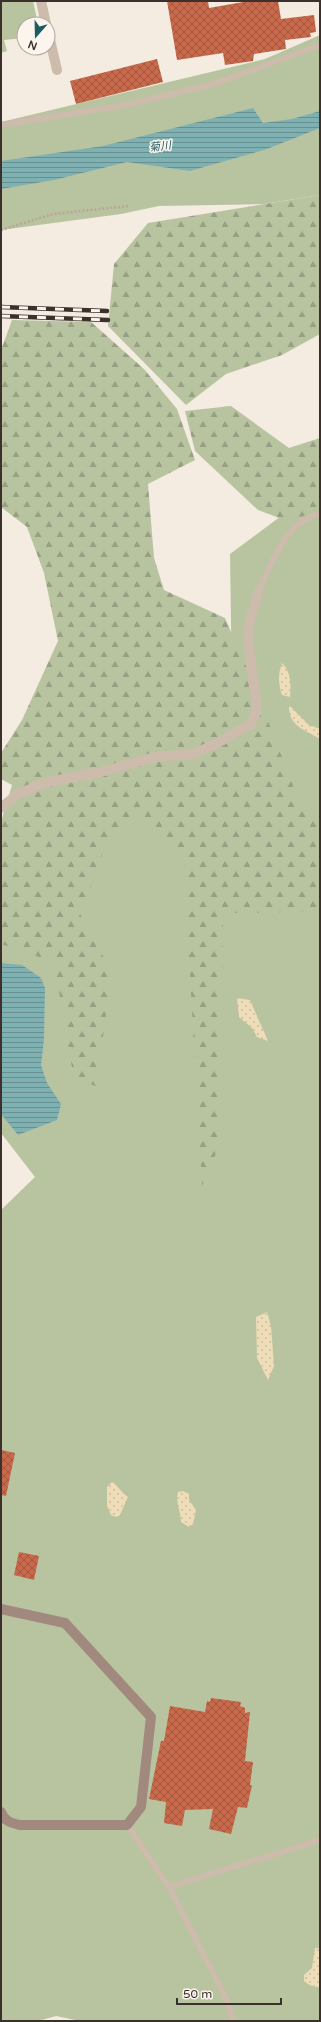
<svg xmlns="http://www.w3.org/2000/svg" width="321" height="2022" viewBox="0 0 321 2022" font-family="'Varela Round','Noto Sans JP',sans-serif">
  <style>
    .green { fill: #b8c4a0 }
    .forest { fill: url(#forest-firs) }
    .sand { fill: url(#sand-dots) }
    .water { fill: url(#water-rules) }
    .building { fill: url(#building-cross-hatch) }
    .lines { fill: none; stroke-linecap: round; stroke-linejoin: round }
    .path { stroke: #b9a596; stroke-width: 2.5; stroke-dasharray: 2 2; stroke-linecap: butt }
    .lane { stroke: #cdbbac; stroke-width: 6 }
    .street { stroke: #cdbbac; stroke-width: 10 }
    .secondary { stroke: #a18a7d; stroke-width: 10 }
    .rail-casing { stroke: #3b302b; stroke-width: 4.5 }
    .rail { stroke: #fbf5ee; stroke-width: 3; stroke-dasharray: 9; stroke-linecap: butt }
    .labels { text-anchor: middle; stroke-width: 3; stroke-linejoin: round; paint-order: stroke }
    .water-label { font-size: 11px; font-style: italic; fill: #1f5a5e; stroke: #fbf5ee }
  </style>
  <defs>
    <pattern id="forest-firs" width="22" height="20" patternUnits="userSpaceOnUse"><rect width="22" height="20" fill="#b8c4a0"/><path d="M5 1l3.5 6h-7zM16 11l3.5 6h-7z" fill="#97a083"/></pattern>
    <pattern id="sand-dots" width="8" height="8" patternUnits="userSpaceOnUse"><rect width="8" height="8" fill="#efdcb8"/><path d="M2 2h.1M6 6h.1" fill="none" stroke="#cebd9e" stroke-width="1.8" stroke-linecap="round"/></pattern>
    <pattern id="water-rules" width="6" height="5" patternUnits="userSpaceOnUse"><rect width="6" height="5" fill="#7fb0b2"/><path d="M0 2.5h6" fill="none" stroke="#699091"/></pattern>
    <pattern id="building-cross-hatch" width="8" height="8" patternUnits="userSpaceOnUse"><rect width="8" height="8" fill="#c8694b"/><path d="M0 0l8 8M0 8l8-8" fill="none" stroke="#a4573f"/></pattern>
  </defs>
  <rect width="100%" height="100%" fill="#f4ebe1"/>
  <g class="green">
    <path d="M1 1H33L38 24H24V38L4 40 7 51 1 53Z"/>
    <path d="M320 35V195L264 204 159 206 121 214 1 230V122L265 59Z"/>
    <path d="M320 487V2021H80L56 2016 38 2021H1V1210L35 1177 1 1133V827L232 690 230 554Z"/>
  </g>
  <g class="forest">
    <path d="M320 195V334L282 355 226 374 186 405 108 326 114 264 148 223Z"/>
    <path d="M12 320 91 322 144 369 177 409 195 460 148 484 154 558 164 590 225 618 254 685 299 801 320 817V908L315 912 223 913 220 1144 202 1186 183 852 147 823 132 819 110 834 80 914 112 973 96 1086 74 1079 54 962 1 944V822L12 785 1 779V753L22 720 58 641 44 573 27 527 1 507V350Z"/>
    <path d="M231 406 289 448 320 438V514L282 519 258 510 195 451 185 411Z"/>
  </g>
  <g class="sand">
    <path d="M282 663C291 671 291 686 290 697L282 695C278 683 278 674 282 663Z"/>
    <path d="M289 705 309 725 320 729V739C305 730 288 726 289 705Z"/>
    <path d="M237 998 250 1000 268 1041 257 1037 252 1028 239 1017Z"/>
    <path d="M267 1312 271 1326 274 1366 268 1380 257 1358 256 1317Z"/>
    <path d="M112 1482C119 1486 121 1493 128 1497L120 1515 116 1517 111 1515 107 1506V1487Z"/>
    <path d="M183 1491 189 1494V1500L196 1510 193 1524 189 1527 181 1522C181 1511 175 1502 178 1492Z"/>
    <path d="M315 1948H320V1987C313 1987 309 1985 304 1981V1975L312 1968Z"/>
  </g>
  <g class="water">
    <path d="M253 108 263 123 292 119 320 111V128L267 149 190 171 127 162 54 180 1 189V161L103 146Z"/>
    <path d="M1 963 22 965 41 978 45 988 44 1039 41 1065 47 1083 61 1104 57 1120 18 1135 1 1114Z"/>
  </g>
  <g class="building">
    <path d="M167 1H208L209 8 249 1H278L281 19 314 15 316 32 310 33 311 37 285 40 286 49 254 54 253 61 225 65 223 53 177 60Z"/>
    <path d="M157 59 163 82 76 104 70 81Z"/>
    <path d="M1 1450 15 1453 6 1496 1 1495Z"/>
    <path d="M19 1552 39 1556 34 1580 14 1575Z"/>
    <path d="M211 1698 241 1702 240 1706 245 1708V1713L250 1712 245 1761 253 1762 250 1785H252L247 1808 238 1807 231 1834 209 1829 213 1809 185 1810 182 1826 164 1823 166 1802 149 1799 161 1741H164L170 1706 205 1712 207 1701 210 1702Z"/>
  </g>
  <g class="lines">
    <path class="path" d="M1 230 53 214 129 206"/>
    <g class="lane">
      <path d="M1 125 126 105 217 83 320 45"/>
      <path d="M259 591C272 562 285 521 320 514"/>
      <path d="M127 1825 169 1887 224 1994 234 2021"/>
      <path d="M169 1887 320 1840"/>
    </g>
    <g class="street">
      <path d="M41 1 46 24"/>
      <path d="M48 31 57 70"/>
      <path d="M1 808 18 794 48 782 101 772 155 757 193 754 214 745 251 724 257 710 248 640 250 620 259 591"/>
    </g>
    <path class="secondary" d="M1 1609 65 1623 151 1717 141 1807 127 1825H20C11 1823 5 1822 1 1812"/>
    <defs>
      <g id="rail">
        <path d="M1 307 107 311"/>
        <path d="M1 316 108 320"/>
      </g>
    </defs>
    <use href="#rail" class="rail-casing"/>
    <use href="#rail" class="rail"/>
  </g>
  <g class="labels">
    <g class="water-label">
      <text transform="translate(160 146) rotate(-7)" y="4">菊川</text>
    </g>
  </g>
  <rect width="321" height="2022" fill="none" stroke="#3b302b" stroke-width="4"/>
  <g transform="translate(36 36) rotate(200)"><circle r="19" fill="#fbf5ee" stroke="#aea6a0"/>
  <path d="M0-3L7 15L0 10L-7 15Z" fill="#1f5a5e"/>
  <text y="-6" font-size="11" font-weight="bold" text-anchor="middle" fill="#3b302b">N</text>
  </g>
  <path d="M177 1998v6h104v-6" fill="none" stroke="#3b302b" stroke-width="2"/>
  <text x="183" y="1998" font-size="12" fill="#3b302b" stroke="#fbf5ee" stroke-width="3" paint-order="stroke">50 m</text>
</svg>
